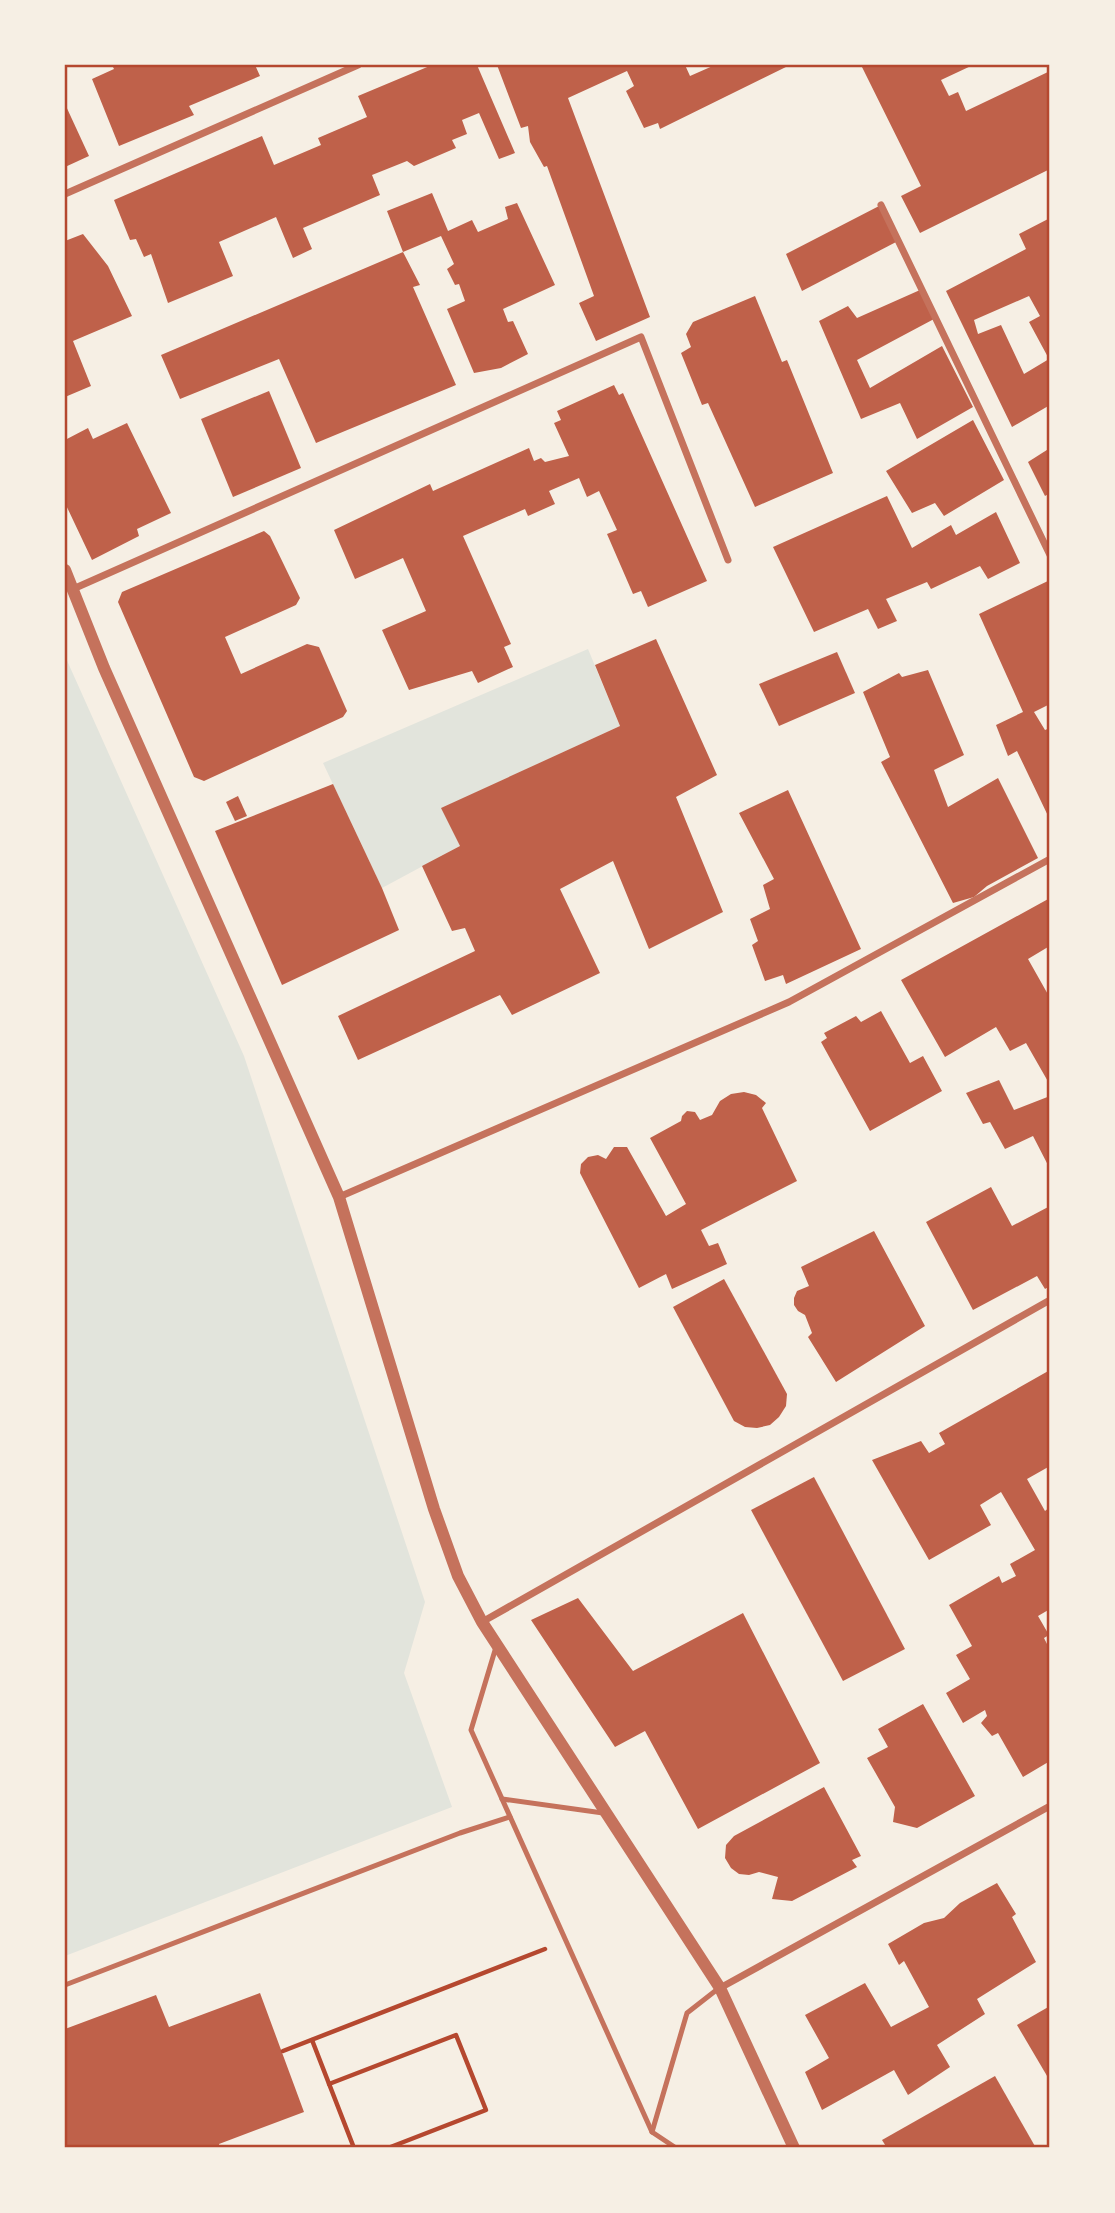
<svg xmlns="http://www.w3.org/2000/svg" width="1115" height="2213" viewBox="0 0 1115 2213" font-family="Inter,sans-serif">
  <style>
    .green { fill: #e2e4dc }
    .building { fill: #bf614a; fill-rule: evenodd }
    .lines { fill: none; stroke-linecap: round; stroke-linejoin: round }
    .path { stroke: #b5482f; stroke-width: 4.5 }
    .service { stroke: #c5725c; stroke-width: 5 }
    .minor { stroke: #c5725c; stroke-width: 7 }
    .tertiary { stroke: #c5725c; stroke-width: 12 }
    .neatline { fill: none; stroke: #b5482f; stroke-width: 2.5 }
  </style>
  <rect width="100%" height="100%" fill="#f6efe4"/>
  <g class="green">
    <path d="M588 649 620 726 442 808 460 846 382 888 323 763Z"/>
    <path d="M65 656 244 1056 425 1602 404 1673 452 1807 65 1956Z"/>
  </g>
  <g class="building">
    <path d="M112 65H255L260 76 189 106 194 115 119 146 92 79 114 69Z"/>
    <path d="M432 65H477L515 153 499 159 479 113 462 120 467 134 452 140 456 148 414 166 407 161 372 175 380 195 303 228 312 249 293 258 276 217 219 242 233 276 168 303 151 254 144 257 136 239 130 240 114 200 262 136 274 165 321 145 318 138 367 117 358 96Z"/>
    <path d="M497 65H685L690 76 715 65H790L660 129 658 123 644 128 626 91 634 86 627 71 568 98 650 317 596 341 579 303 594 296 547 166 544 167 530 142 528 126 521 128Z"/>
    <path d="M861 65H973L941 80 949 96 958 92 966 111 1050 71V169L920 233 901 196 921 186Z"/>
    <path d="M65 104 89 156 65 167Z"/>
    <path d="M432 193 448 231 472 220 478 232 508 219 505 207 517 203 555 285 503 309 508 322 513 321 528 354 501 368 474 373 447 309 465 301 459 284 455 285 447 269 454 264 441 236 403 252 420 285 413 287 456 385 316 443 279 359 180 399 161 355 403 252 387 211Z"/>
    <path d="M881 205 898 241 802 291 786 254Z"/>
    <path d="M1050 218V405L1012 427 946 291 1026 249 1019 234ZM1029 296 1040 316 1029 322 1049 359 1024 374 1001 325 978 334 974 320Z"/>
    <path d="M83 234 108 266 132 316 73 341 91 386 65 397V241Z"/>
    <path d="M920 290 934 319 857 360 870 388 942 346 973 407 917 439 900 403 861 419 819 321 848 306 857 318Z"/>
    <path d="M755 296 782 362 787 360 833 473 755 507 708 403 702 405 681 353 691 347 686 334 693 322Z"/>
    <path d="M614 385 619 395 623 393 707 581 648 607 641 591 633 594 607 534 617 530 599 491 587 497 579 478 549 491 555 504 528 516 525 509 463 536 511 644 504 647 513 667 478 683 472 671 409 690 382 630 426 611 403 558 355 579 334 530 430 484 433 491 529 448 534 461 541 458 545 462 569 456 554 423 561 420 557 411Z"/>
    <path d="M269 391 301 468 233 497 201 419Z"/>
    <path d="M973 420 1004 480 944 516 935 503 912 513 886 471Z"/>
    <path d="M127 423 171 513 137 529 139 536 92 560 65 503V440L88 428 93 439Z"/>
    <path d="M1050 448V493L1045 496 1028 462Z"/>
    <path d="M887 496 912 548 951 525 956 535 996 512 1020 563 988 579 980 566 931 589 927 582 886 599 897 621 878 629 868 609 814 632 773 547Z"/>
    <path d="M264 531 270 536 300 598 296 605 225 637 241 674 307 644 319 647 347 711 343 717 204 781 194 777 118 602 122 592Z"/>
    <path d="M1050 580V704L1034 712 1045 730 1050 728V820L1017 751 1008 756 996 725 1023 712 979 614Z"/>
    <path d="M656 639 717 775 676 797 723 912 649 949 613 861 560 889 600 973 512 1015 500 995 358 1060 338 1016 475 951 465 928 452 931 422 866 460 846 441 808 620 726 595 665Z"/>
    <path d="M837 652 855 693 779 726 759 684Z"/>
    <path d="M928 670 964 755 934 770 948 807 998 778 1038 858 987 886 974 897 953 903 881 762 890 757 863 692 899 673 902 677Z"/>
    <path d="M333 784 382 888 399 930 282 985 215 831Z"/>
    <path d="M788 790 861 949 786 984 783 975 765 981 752 945 758 941 750 919 770 909 763 885 774 879 739 813Z"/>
    <path d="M238 796 247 816 235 821 226 802Z"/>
    <path d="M1050 898V950L1048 947 1028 959 1050 998V1085L1026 1043 1010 1051 996 1027 945 1057 901 980Z"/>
    <path d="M881 1011 910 1063 923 1056 942 1091 870 1131 821 1042 827 1038 824 1033 856 1016 861 1022Z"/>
    <path d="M999 1080 1014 1110 1050 1096V1169L1033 1136 1005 1149 990 1122 983 1124 966 1093Z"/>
    <path d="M744 1092 756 1095 766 1103 762 1108 797 1181 701 1230 709 1246 718 1243 727 1264 672 1289 666 1274 639 1288 580 1173 581 1164 588 1157 598 1155 606 1159 614 1147H627L666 1216 686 1204 650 1138 681 1121 682 1116 687 1111 695 1112 700 1120 712 1115 720 1101 731 1094Z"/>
    <path d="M991 1187 1012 1226 1050 1206V1286L1045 1289 1037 1276 973 1310 926 1222Z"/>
    <path d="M874 1231 925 1326 836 1382 808 1337 812 1333 805 1315 798 1311 794 1305V1298L797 1291 809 1286 801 1267Z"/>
    <path d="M724 1279 787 1394 786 1406 779 1417 770 1425 757 1428 745 1427 734 1421 673 1307Z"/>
    <path d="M1050 1370V1466L1027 1479 1045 1511 1050 1507V1609L1038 1616 1049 1635 1044 1638 1050 1650V1761L1023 1777 998 1733 992 1736 981 1723 987 1716 985 1710 963 1723 946 1693 970 1679 956 1655 972 1646 949 1605 999 1576 1002 1583 1016 1576 1010 1564 1035 1550 1001 1492 980 1505 991 1525 929 1560 872 1460 921 1441 929 1453 945 1444 939 1433Z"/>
    <path d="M814 1477 905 1649 843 1681 751 1510Z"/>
    <path d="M578 1598 633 1671 743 1613 820 1763 698 1829 645 1731 615 1747 531 1620Z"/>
    <path d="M923 1704 975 1796 917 1828 893 1822 895 1807 867 1758 888 1747 878 1729Z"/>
    <path d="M824 1787 861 1856 852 1860 857 1867 792 1901 772 1899 778 1877 759 1872 749 1875 739 1874 731 1868 725 1858 726 1845 734 1836Z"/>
    <path d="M997 1883 1016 1914 1012 1917 1036 1962 977 1999 985 2014 937 2045 950 2067 908 2095 894 2070 822 2110 805 2072 829 2058 805 2015 865 1983 891 2027 929 2007 904 1961 899 1965 888 1944 924 1923 944 1918 960 1903Z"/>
    <path d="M260 1993 304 2112 219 2144 220 2148H65V2029L156 1995 169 2027Z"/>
    <path d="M1050 2006V2081L1017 2025Z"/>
    <path d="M995 2076 1036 2148H887L882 2140Z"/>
  </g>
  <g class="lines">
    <g class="path">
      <path d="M312 2040 354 2148"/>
      <path d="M283 2051 545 1949"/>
      <path d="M329 2084 456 2035 486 2110 388 2148"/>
    </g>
    <g class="service">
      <path d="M496 1647 471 1730 652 2132 676 2148"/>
      <path d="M502 1799 603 1813"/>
      <path d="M65 1985 460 1833 510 1817"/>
      <path d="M652 2132 687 2013 719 1988"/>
    </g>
    <g class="minor">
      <path d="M65 194 358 65"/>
      <path d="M881 205 1050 555"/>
      <path d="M73 589 641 337 728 560"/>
      <path d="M339 1197 789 1002 1050 859"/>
      <path d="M482 1622 1050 1300"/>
      <path d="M720 1988 1050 1806"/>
    </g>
    <path class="tertiary" d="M65 570 104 668 339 1197 434 1509 458 1576 482 1622 720 1988 794 2148"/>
  </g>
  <rect width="1115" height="2213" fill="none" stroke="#f6efe4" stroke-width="133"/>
  <rect x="66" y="66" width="982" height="2080" class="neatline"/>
</svg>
